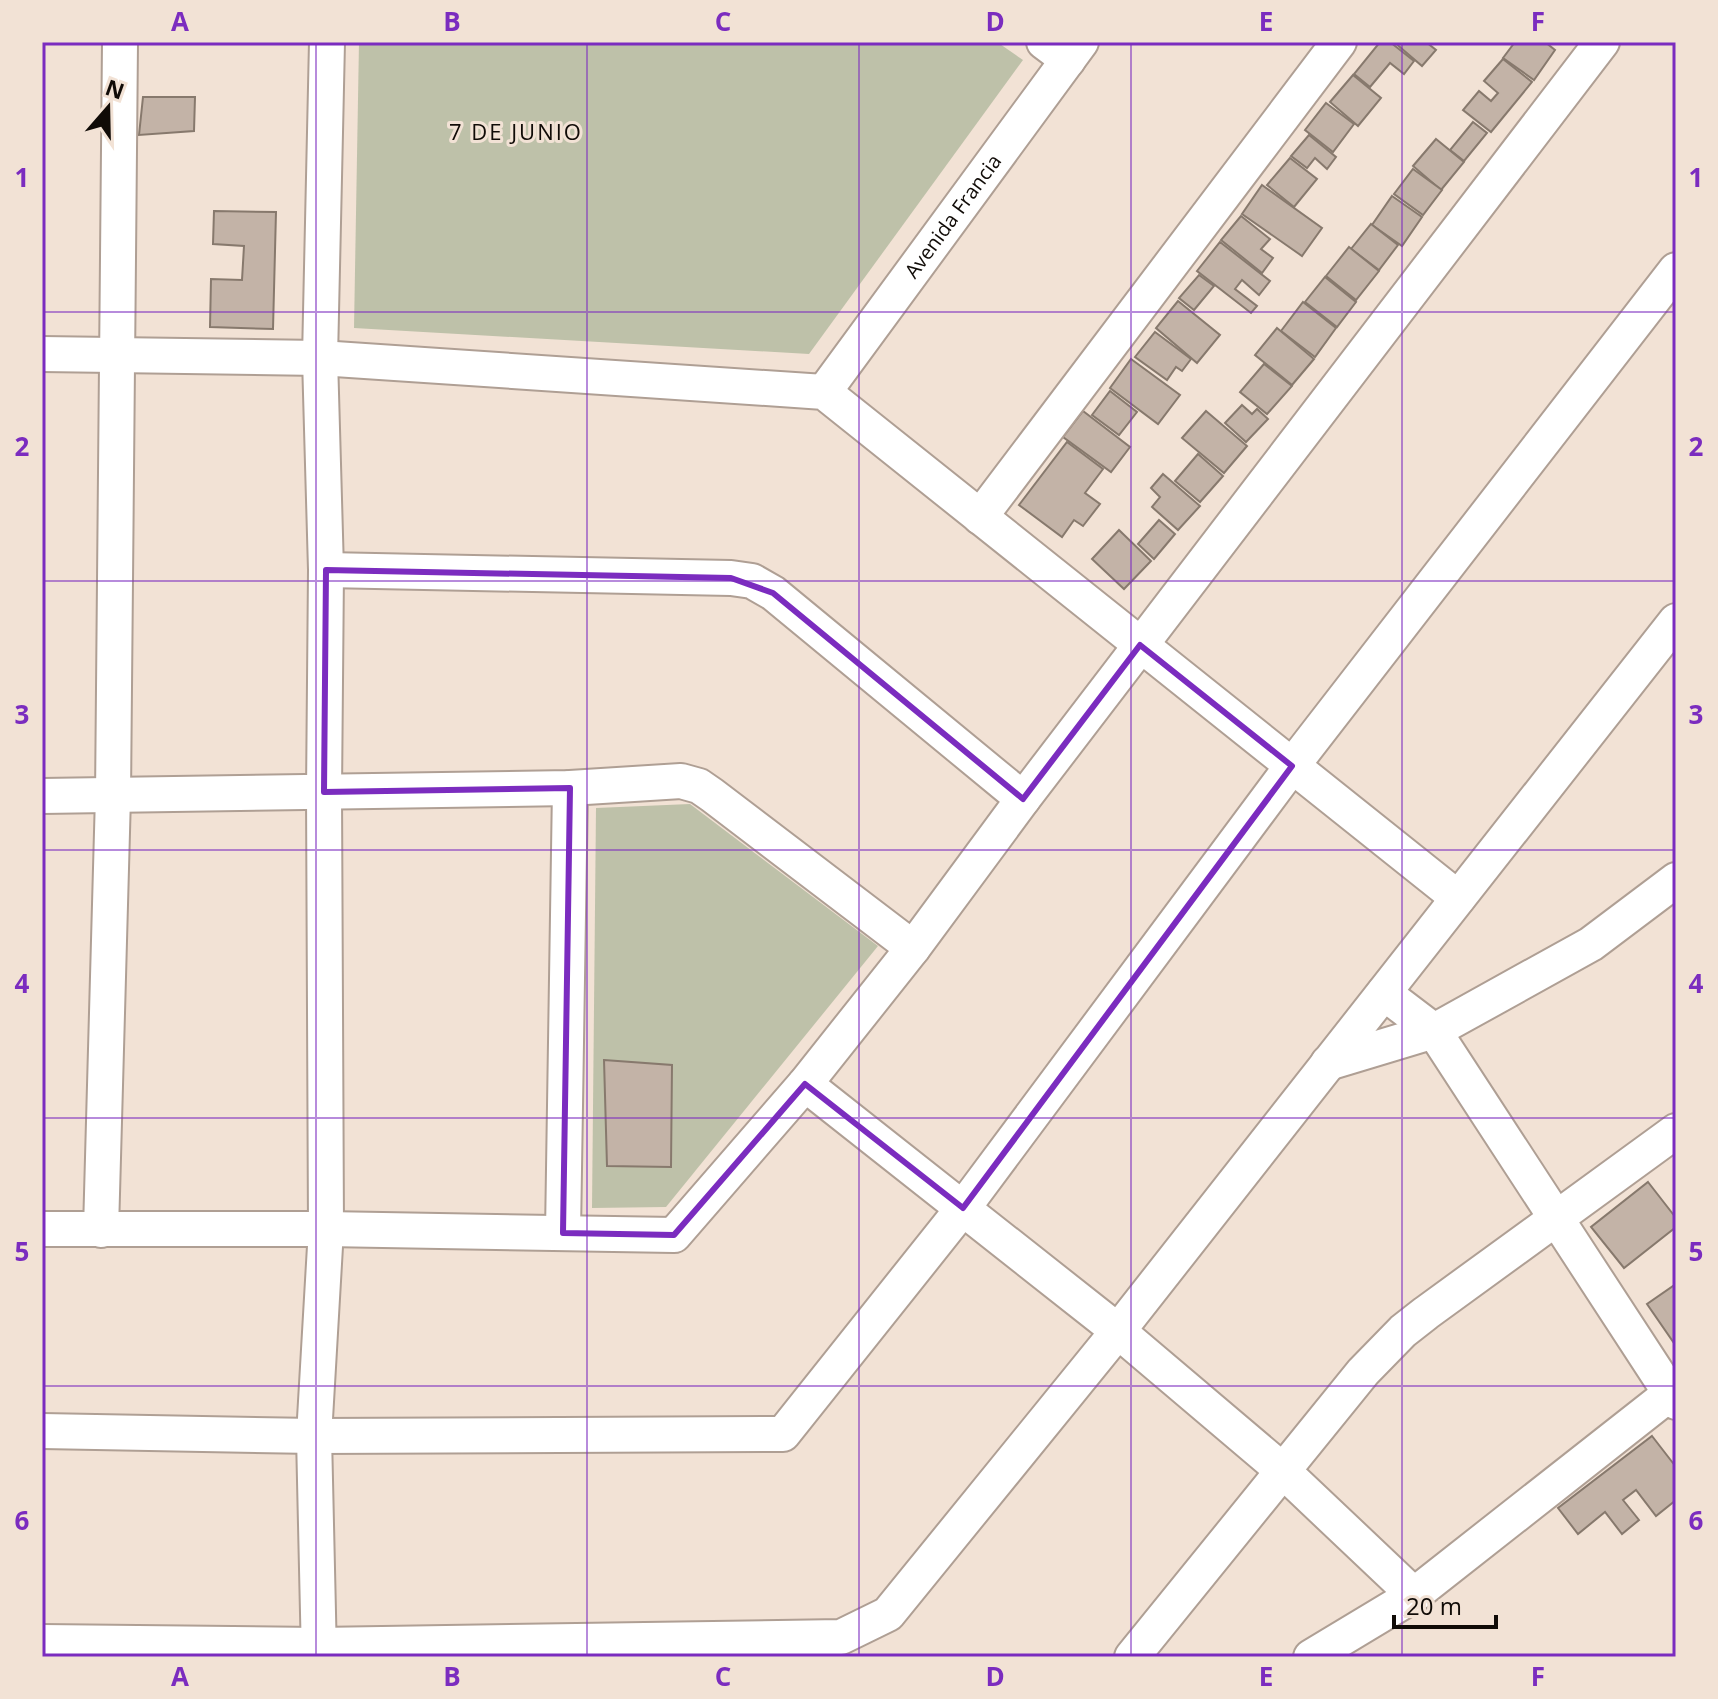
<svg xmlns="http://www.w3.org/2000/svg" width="1718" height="1699" viewBox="0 0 1718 1699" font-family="'Open Sans',sans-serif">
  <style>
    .green { fill: #bec1a9 }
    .building { fill: #c3b3a7; stroke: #87796d; stroke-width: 2 }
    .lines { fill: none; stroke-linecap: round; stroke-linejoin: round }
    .minor-casing { stroke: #af9f94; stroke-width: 38 }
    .minor { stroke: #fff; stroke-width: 34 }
    .marked { fill: none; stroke: #7b2cbf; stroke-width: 6; stroke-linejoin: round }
    .grid { fill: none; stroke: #7b2cbf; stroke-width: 2; stroke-opacity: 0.55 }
    .labels { text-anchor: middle; stroke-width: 6; stroke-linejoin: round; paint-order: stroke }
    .street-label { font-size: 20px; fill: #100b07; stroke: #f2e2d5 }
    .neighbourhood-label { font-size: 22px; letter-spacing: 2px; fill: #100b07; stroke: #f2e2d5 }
    .neatline { fill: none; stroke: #7b2cbf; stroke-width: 3 }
    .grid-label { font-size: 26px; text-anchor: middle; font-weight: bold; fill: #7b2cbf }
  </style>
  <rect width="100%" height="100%" fill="#f2e2d5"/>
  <g class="green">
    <path d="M359 42H997L1023 60 809 354 354 328Z"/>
    <path d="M690 804 878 946 666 1207 592 1208 596 808Z"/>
  </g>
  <g class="building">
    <path d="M1380 42H1390L1414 61 1404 74 1390 63 1370 87 1354 74Z"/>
    <path d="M1394 42H1426L1436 50 1422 66Z"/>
    <path d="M1515 42H1545L1555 50 1534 80 1503 58Z"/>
    <path d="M1503 59 1532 82 1491 132 1463 110 1479 91 1491 101 1498 93 1484 81Z"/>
    <path d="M1353 75 1381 98 1358 126 1330 102Z"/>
    <path d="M143 97H195L194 131 139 135Z"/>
    <path d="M1326 103 1354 124 1333 152 1305 130Z"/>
    <path d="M1473 122 1487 133 1464 161 1450 150Z"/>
    <path d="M1309 135 1336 157 1327 169 1315 158 1307 168 1291 156Z"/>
    <path d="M1436 139 1464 162 1441 190 1413 166Z"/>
    <path d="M1290 158 1317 179 1294 207 1267 185Z"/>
    <path d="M1413 169 1442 190 1423 215 1394 194Z"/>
    <path d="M1262 185 1322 228 1302 256 1242 214Z"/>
    <path d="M1392 196 1422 217 1402 246 1372 225Z"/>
    <path d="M214 211 276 212 273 329 210 327 211 279 242 280 244 246 213 244Z"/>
    <path d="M1241 216 1270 239 1261 249 1273 258 1262 273 1221 240Z"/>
    <path d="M1371 224 1398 245 1379 270 1351 249Z"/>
    <path d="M1220 242 1270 281 1259 295 1242 280 1235 289 1257 306 1251 313 1197 271Z"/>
    <path d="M1349 247 1379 271 1356 300 1326 276Z"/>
    <path d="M1199 275 1214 286 1194 310 1179 298Z"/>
    <path d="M1325 277 1356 302 1337 327 1305 302Z"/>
    <path d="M1178 301 1220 335 1197 363 1156 328Z"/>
    <path d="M1303 302 1336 328 1315 357 1281 331Z"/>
    <path d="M1277 328 1314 359 1292 385 1255 355Z"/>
    <path d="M1155 332 1191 359 1182 371 1176 367 1167 380 1135 357Z"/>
    <path d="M1131 359 1180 395 1158 424 1110 388Z"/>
    <path d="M1264 364 1292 386 1267 414 1240 392Z"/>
    <path d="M1110 391 1137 412 1119 435 1092 415Z"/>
    <path d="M1242 405 1252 414 1257 409 1268 419 1246 442 1225 423Z"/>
    <path d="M1083 411 1130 447 1111 472 1063 437Z"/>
    <path d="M1206 411 1247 446 1224 473 1182 438Z"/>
    <path d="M1067 442 1103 469 1085 493 1100 504 1083 526 1074 520 1062 537 1019 505Z"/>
    <path d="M1198 454 1223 476 1200 502 1175 481Z"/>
    <path d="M1163 474 1200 506 1178 530 1152 507 1160 497 1151 488Z"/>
    <path d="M1159 520 1175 534 1154 559 1138 544Z"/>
    <path d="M1119 530 1151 561 1124 589 1092 559Z"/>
    <path d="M604 1060 672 1065 671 1167 607 1166Z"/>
    <path d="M1648 1182 1676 1218V1227L1624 1268 1591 1227Z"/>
    <path d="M1676 1284V1346L1647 1304Z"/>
    <path d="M1652 1436 1676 1467V1500L1656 1516 1636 1490 1623 1500 1639 1520 1622 1534 1605 1512 1578 1534 1558 1508Z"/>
  </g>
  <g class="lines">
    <defs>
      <g id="minor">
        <path d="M1044 42 1068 60"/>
        <path d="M42 354 320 358 824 392 1458 898"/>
        <path id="s1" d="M824 392 1081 42"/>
        <path d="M980 517 1339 42"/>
        <path d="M326 570 731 578 752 581 773 593 1023 799"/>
        <path d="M42 796 570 788 681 781 699 786 712 795 913 948"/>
        <path d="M1384 993 1434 1031 1676 1402"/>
        <path d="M1328 1063 1434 1031 1591 944 1676 880"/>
        <path d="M805 1084 1118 1331 1282 1470 1414 1595"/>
        <path d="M42 1229H326L674 1235 805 1084 913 948 1023 799 1602 42"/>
        <path d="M101 1230 113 796 120 42"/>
        <path d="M563 1233 570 788"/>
        <path d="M42 1431 314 1436 783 1434 963 1208 1292 766 1676 270"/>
        <path d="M42 1642 318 1645 841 1637 888 1614 1118 1331 1676 621"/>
        <path d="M319 1657 314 1436 326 1229 324 792 326 570 320 358 327 42"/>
        <path d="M1132 1657 1363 1372 1403 1331 1426 1313 1676 1131"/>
        <path d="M1311 1657 1414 1595 1676 1389"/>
      </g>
    </defs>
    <use href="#minor" class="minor-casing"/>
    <use href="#minor" class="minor"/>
  </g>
  <path class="marked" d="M326 570 731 578 773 593 1023 799 1140 645 1292 766 963 1208 805 1084 674 1235 563 1233 570 788 324 792Z"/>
  <path class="grid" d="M316 42V1657M587 42V1657M859 42V1657M1131 42V1657M1402 42V1657M42 312H1676M42 581H1676M42 850H1676M42 1118H1676M42 1386H1676"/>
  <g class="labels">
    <g class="street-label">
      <text dy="7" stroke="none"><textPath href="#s1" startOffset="218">Avenida Francia</textPath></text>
    </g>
    <g class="neighbourhood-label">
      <text x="516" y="140">7 DE JUNIO</text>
    </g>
  </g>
  <rect width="1718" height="1699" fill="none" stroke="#f2e2d5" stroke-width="88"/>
  <g transform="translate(108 108) rotate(20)" stroke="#f2e2d5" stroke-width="6" paint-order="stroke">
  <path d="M0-6L14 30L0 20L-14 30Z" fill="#100b07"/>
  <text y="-12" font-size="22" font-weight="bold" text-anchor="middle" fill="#100b07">N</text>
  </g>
  <path d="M1394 1615v12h102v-12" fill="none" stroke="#100b07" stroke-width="4"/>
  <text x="1406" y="1615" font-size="24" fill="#100b07" stroke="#f2e2d5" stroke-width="6" paint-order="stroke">20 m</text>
  <rect x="44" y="44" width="1630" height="1611" class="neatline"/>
  <g class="grid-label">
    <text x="180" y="31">A</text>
    <text x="452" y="31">B</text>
    <text x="723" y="31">C</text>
    <text x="995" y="31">D</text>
    <text x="1266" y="31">E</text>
    <text x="1538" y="31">F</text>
    <text x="22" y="187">1</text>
    <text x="1696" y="187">1</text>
    <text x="22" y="456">2</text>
    <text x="1696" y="456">2</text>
    <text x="22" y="724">3</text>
    <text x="1696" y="724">3</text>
    <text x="22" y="993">4</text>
    <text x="1696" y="993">4</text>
    <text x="22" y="1261">5</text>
    <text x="1696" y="1261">5</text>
    <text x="22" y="1530">6</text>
    <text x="1696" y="1530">6</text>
    <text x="180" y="1686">A</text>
    <text x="452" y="1686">B</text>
    <text x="723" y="1686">C</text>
    <text x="995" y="1686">D</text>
    <text x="1266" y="1686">E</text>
    <text x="1538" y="1686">F</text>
  </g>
</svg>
